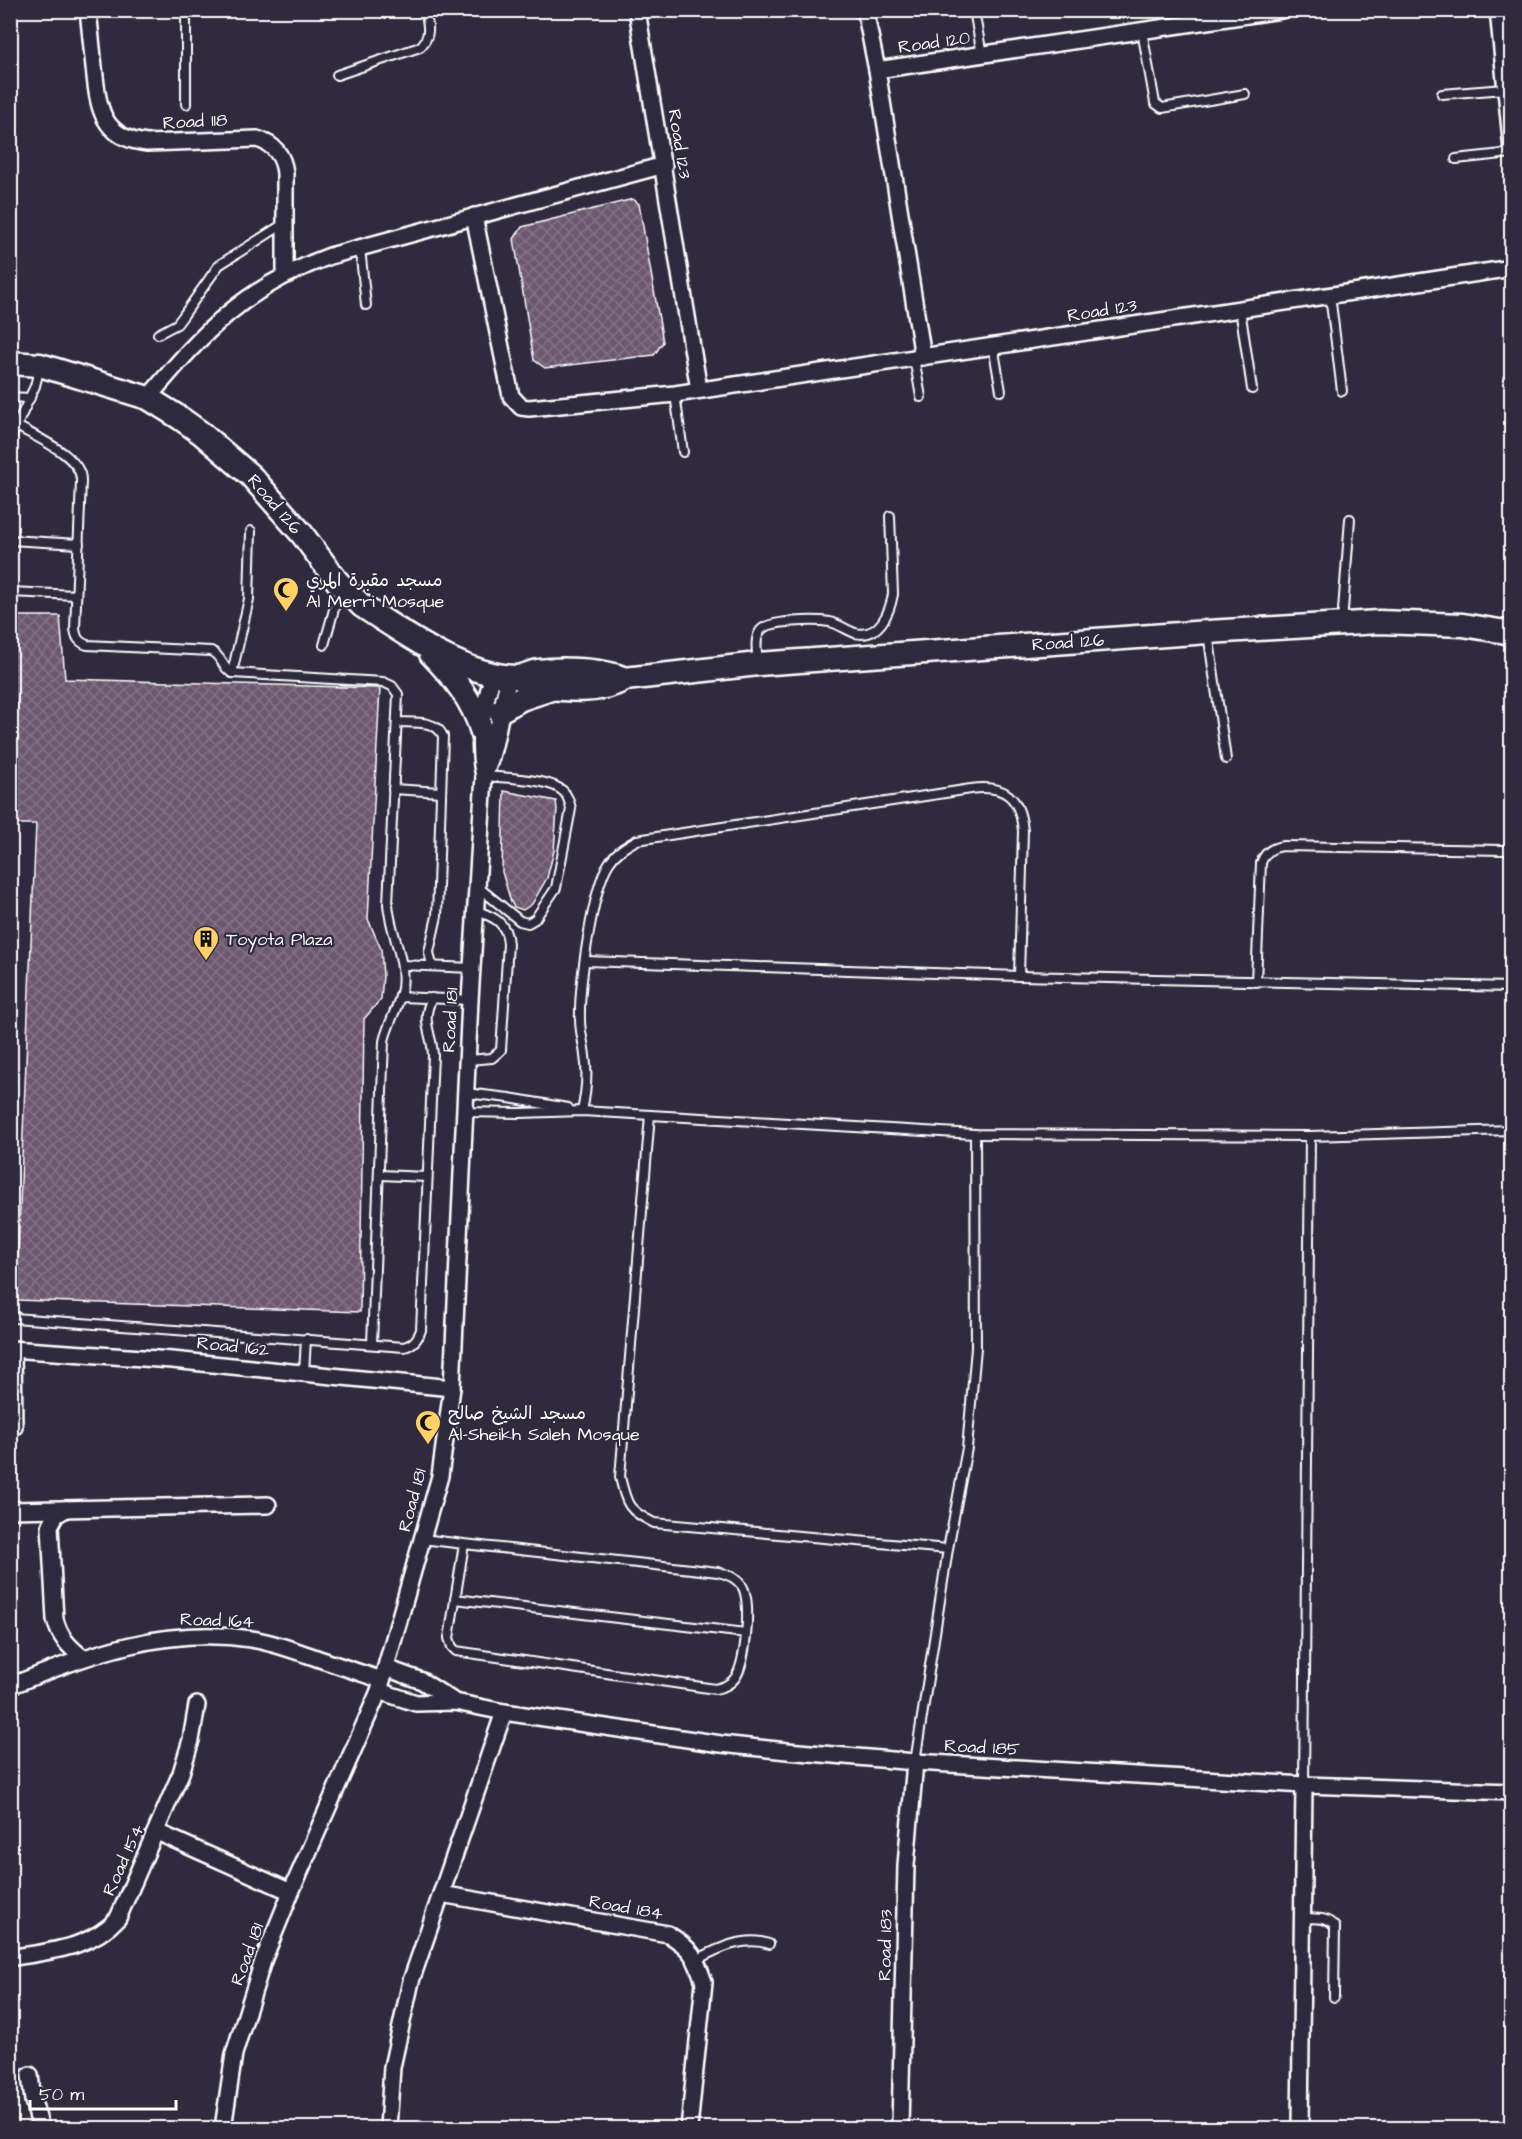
<svg xmlns="http://www.w3.org/2000/svg" width="1522" height="2139" viewBox="0 0 1522 2139" font-family="'Architects Daughter','Playpen Sans Arabic',sans-serif">
  <style>
    .building { fill: url(#building-cross-hatch); stroke: #fff; stroke-width: 1.5 }
    .lines { fill: none; stroke-linecap: round; stroke-linejoin: round }
    .lane-casing { stroke: #fff; stroke-width: 12 }
    .street-casing { stroke: #fff; stroke-width: 20 }
    .secondary-casing { stroke: #fff; stroke-width: 27 }
    .lane { stroke: #2f2a3d; stroke-width: 8 }
    .street { stroke: #2f2a3d; stroke-width: 15 }
    .secondary { stroke: #2f2a3d; stroke-width: 22 }
    .labels { text-anchor: middle; stroke-width: 4.5; stroke-linejoin: round; paint-order: stroke }
    .street-label { font-size: 18px; fill: #fff; stroke: #2f2a3d }
    .poi-label { font-size: 18px; fill: #fff; stroke: #2f2a3d; text-anchor: start }
  </style>
  <defs>
    <pattern id="building-cross-hatch" width="8" height="8" patternUnits="userSpaceOnUse" patternTransform="scale(1.5)"><rect width="8" height="8" fill="#6d596f"/><path d="M0 0l8 8M0 8l8-8" fill="none" stroke="#837285"/></pattern>
  </defs>
  <rect width="100%" height="100%" fill="#2f2a3d"/>
  <filter id="ink" filterUnits="userSpaceOnUse"><feTurbulence type="fractalNoise" baseFrequency=".0167" numOctaves="2"/><feDisplacementMap in="SourceGraphic" scale="12" xChannelSelector="R" yChannelSelector="G"/><feConvolveMatrix kernelMatrix="1 2 1 2 8 2 1 2 1" color-interpolation-filters="sRGB"/></filter>
  <g filter="url(#ink)">
    <g class="building">
      <path d="M633 199 639 204 663 342 654 355 545 368 534 360 514 239 522 227Z"/>
      <path d="M10 616H60L65 679 380 688 368 919 381 949 383 976 381 999 364 1019 360 1312 16 1300 36 824H10Z"/>
      <path d="M504 791 556 801 557 809 554 851 547 878 532 904 523 910 514 907 511 902 502 872Z"/>
    </g>
    <g class="lines">
      <defs>
        <g id="lane">
          <path d="M974 10 982 55"/>
          <path d="M1142 31 1155 103 1162 108 1245 94"/>
          <path d="M337 75 420 47C432 36 428 24 425 10"/>
          <path d="M1442 94 1505 89"/>
          <path d="M186 104V10"/>
          <path d="M1456 159 1512 153"/>
          <path d="M360 248 366 305"/>
          <path d="M1330 295 1342 391"/>
          <path d="M1240 309 1252 389"/>
          <path d="M158 334 177 324 183 316 219 265 285 223"/>
          <path d="M993 346 1001 391"/>
          <path d="M914 358 921 397"/>
          <path d="M675 394 683 452"/>
          <path d="M10 397 30 398"/>
          <path d="M17 426C37 438 82 456 81 481L75 629C76 638 79 642 87 645L211 651C222 656 222 668 232 673L383 682 392 686 398 694 388 904C390 933 406 958 402 988 399 1007 388 1023 384 1041L372 1344"/>
          <path d="M10 440 35 386 40 366"/>
          <path d="M10 540 79 544"/>
          <path d="M10 592 76 595"/>
          <path d="M1342 623 1350 519"/>
          <path d="M1208 633 1226 759"/>
          <path d="M324 645 340 588"/>
          <path d="M758 662C757 652 754 638 761 630 769 620 817 620 830 622 839 624 846 630 855 633 879 639 890 612 893 594L890 516"/>
          <path d="M232 673 249 599 251 531"/>
          <path d="M397 722C412 723 436 719 443 736L437 916 429 952 432 966"/>
          <path d="M393 789 441 792"/>
          <path d="M478 887 520 921 528 923 535 919 556 888 571 809C570 803 568 797 564 792 551 778 503 778 484 776"/>
          <path d="M586 961 1019 976 1512 987"/>
          <path d="M402 965 472 968"/>
          <path d="M1256 982 1261 863C1265 852 1272 847 1284 846L1504 850"/>
          <path d="M400 997 470 1000"/>
          <path d="M468 1060 492 1058 501 1050 508 944C507 922 494 917 475 910"/>
          <path d="M466 1093 509 1098 568 1108"/>
          <path d="M10 1099H12"/>
          <path d="M582 1111C586 1093 588 1074 585 1056 584 1044 580 1032 580 1020 579 987 592 889 609 863 616 852 626 846 637 840L971 789C1005 784 1020 797 1023 831L1019 976"/>
          <path d="M465 1112 520 1113 582 1111 975 1134 1310 1136 1512 1130"/>
          <path d="M650 1115 620 1477C627 1506 628 1510 654 1523L948 1549 915 1762"/>
          <path d="M380 1175 427 1177"/>
          <path d="M10 1316 14 1318 404 1347C413 1345 418 1339 421 1330L433 1055C432 1032 420 1022 432 998"/>
          <path d="M304 1373 306 1339"/>
          <path d="M422 1539 464 1544 718 1572C727 1574 736 1577 742 1586 752 1600 746 1664 735 1678 730 1685 723 1687 715 1689L456 1651 452 1647 449 1638 464 1544"/>
          <path d="M948 1549 967 1448 976 1348 975 1134"/>
          <path d="M455 1599 746 1633"/>
          <path d="M1304 1785 1310 1136"/>
          <path d="M1303 1918C1316 1919 1326 1916 1335 1927L1334 1997"/>
          <path d="M696 1960C717 1949 745 1935 769 1944"/>
        </g>
        <g id="street">
          <path d="M88 10C90 29 92 48 94 67 98 105 100 138 147 143L257 139C274 144 283 155 285 173V274"/>
          <path d="M637 10 699 390"/>
          <path d="M865 10 877 70 923 357"/>
          <path d="M1498 10 1512 150"/>
          <path d="M877 70 1281 10"/>
          <path d="M474 216 511 396 521 407 529 408 675 394 1512 268"/>
          <path d="M148 398C204 331 245 287 330 256L664 165"/>
          <path d="M484 776C498 745 499 709 510 676"/>
          <path d="M10 1349 172 1360 452 1388"/>
          <path d="M13 1349 14 1427"/>
          <path d="M66 1509 56 1515 50 1526 55 1619C59 1636 68 1646 82 1657"/>
          <path d="M10 1510 268 1505"/>
          <path d="M386 1668 422 1681 455 1702"/>
          <path d="M10 1686C90 1654 164 1626 251 1639 271 1642 290 1649 308 1655 333 1664 358 1672 382 1680"/>
          <path d="M379 1691 416 1703 455 1702 504 1712 721 1744 787 1751 915 1762 1304 1785 1512 1792"/>
          <path d="M157 1832 291 1892"/>
          <path d="M441 1894 668 1934C692 1949 695 1956 704 1982L689 2128"/>
          <path d="M10 1958C49 1951 90 1949 118 1918L181 1773 191 1740 197 1705"/>
          <path d="M30 2075 33 2101 41 2128"/>
          <path d="M223 2128 234 2054 263 1961 291 1892 379 1691 440 1476 452 1388 470 1000 484 776C476 743 483 705 494 673"/>
          <path d="M388 2128 392 2067 411 1981 504 1712"/>
          <path d="M900 2128 906 1865 915 1762"/>
          <path d="M1300 2128 1304 1785"/>
        </g>
        <g id="secondary">
          <path d="M10 363 40 365 148 398 180 418 201 433 251 476 302 534 337 581 362 606C405 634 463 676 516 677 523 677 531 672 538 671 560 668 605 669 625 679"/>
          <path d="M431 654C454 678 472 699 482 732"/>
          <path d="M519 677 530 685 539 687C566 690 600 694 625 679L758 664 1208 632 1379 622 1463 625 1512 633"/>
          <path d="M500 711 521 699 551 689"/>
        </g>
      </defs>
      <use href="#lane" class="lane-casing"/>
      <use href="#street" class="street-casing"/>
      <use href="#secondary" class="secondary-casing"/>
      <use href="#lane" class="lane"/>
      <use href="#street" class="street"/>
      <use href="#secondary" class="secondary"/>
    </g>
  </g>
  <defs>
    <symbol id="mosque-pin" viewBox="-11 -11 22 30"><path d="M0 17L-7.5 6A9.5 9.5 0 1 1 7.5 6Z" fill="#ffd166" stroke="#2f2a3d"/><path d="M3.5-4.9A6 6 0 1 0 3.5 4.9A5 5 0 1 1 3.5-4.9Z" fill="#111"/></symbol>
    <symbol id="building-pin" viewBox="-11 -11 22 30"><path d="M0 17L-7.5 6A9.5 9.5 0 1 1 7.5 6Z" fill="#ffd166" stroke="#2f2a3d"/><path d="M-4-6H4V6H1V3H-1V6H-4ZM-2.5-4.3h1.7v1.8h-1.7ZM.8-4.3h1.7v1.8H.8ZM-2.5-1h1.7V.8h-1.7ZM.8-1h1.7V.8H.8Z" fill="#111"/></symbol>
  </defs>
  <g fill-rule="evenodd">
    <use href="#mosque-pin" x="271" y="575" width="30" height="40"/>
    <use href="#building-pin" x="191" y="924" width="30" height="40"/>
    <use href="#mosque-pin" x="413" y="1408" width="30" height="40"/>
  </g>
  <g class="labels">
    <g class="street-label">
      <text transform="translate(934 42) rotate(-8)" y="6">Road 120</text>
      <text transform="translate(195 121) rotate(-3)" y="6">Road 118</text>
      <text transform="translate(680 144) rotate(81)" y="6">Road 123</text>
      <text transform="translate(1102 310) rotate(-9)" y="6">Road 123</text>
      <text transform="translate(275 504) rotate(49)" y="6">Road 126</text>
      <text transform="translate(1068 642) rotate(-4)" y="6">Road 126</text>
      <text transform="translate(450 1020) rotate(-87)" y="6">Road 181</text>
      <text transform="translate(233 1346) rotate(6)" y="6">Road 162</text>
      <text transform="translate(412 1500) rotate(-75)" y="6">Road 181</text>
      <text transform="translate(217 1620) rotate(2)" y="6">Road 164</text>
      <text transform="translate(982 1747) rotate(3)" y="6">Road 185</text>
      <text transform="translate(123 1860) rotate(-66)" y="6">Road 154</text>
      <text transform="translate(626 1907) rotate(10)" y="6">Road 184</text>
      <text transform="translate(885 1945) rotate(-89)" y="6">Road 183</text>
      <text transform="translate(247 1954) rotate(-70)" y="6">Road 181</text>
    </g>
    <g class="poi-label">
      <text x="306" y="586">مسجد مقبرة المري<tspan x="306" dy="21">Al Merri Mosque</tspan></text>
      <text x="226" y="945">Toyota Plaza</text>
      <text x="448" y="1419">مسجد الشيخ صالح<tspan x="448" dy="21">Al-Sheikh Saleh Mosque</tspan></text>
    </g>
  </g>
  <rect width="1522" height="2139" fill="none" stroke="#2f2a3d" stroke-width="36"/>
  <rect x="18" y="18" width="1486" height="2103" fill="none" stroke="#fff" stroke-width="2" filter="url(#ink)"/>
  <path d="M30 2100v9h146v-9" fill="none" stroke="#ffffff" stroke-width="3"/>
  <text x="39" y="2100" font-size="18" fill="#ffffff" stroke="#2f2a3d" stroke-width="4.5" paint-order="stroke">50 m</text>
</svg>
